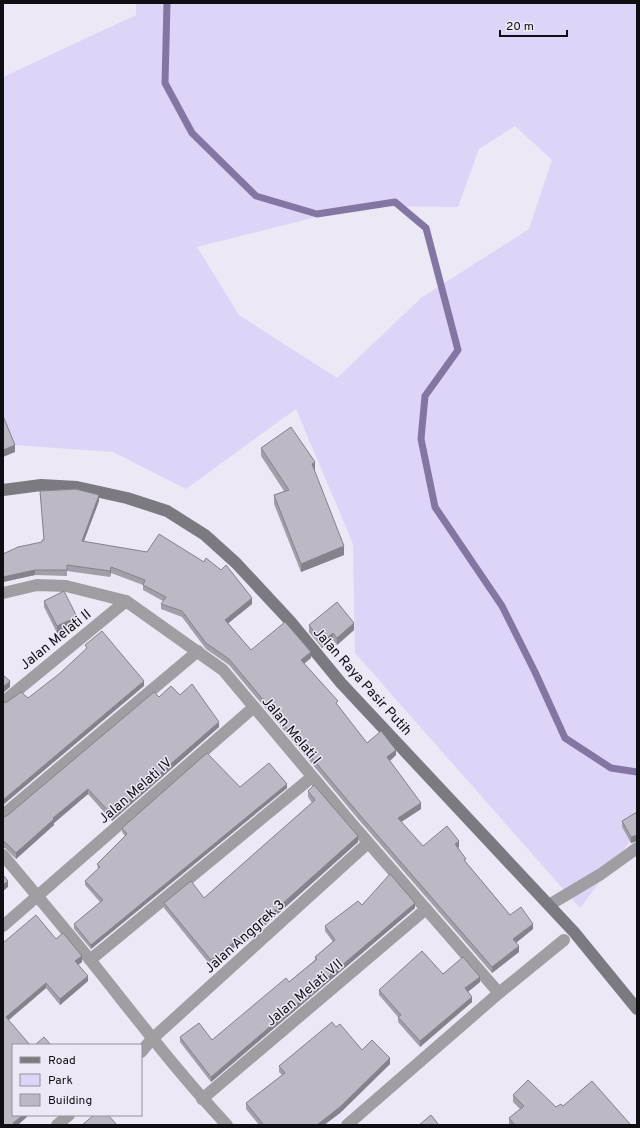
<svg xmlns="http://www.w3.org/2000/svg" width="640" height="1128" viewBox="0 0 640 1128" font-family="Overpass,sans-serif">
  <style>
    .green { fill: #ded4f7; fill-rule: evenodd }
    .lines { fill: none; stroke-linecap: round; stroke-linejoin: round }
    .stream { stroke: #8476a2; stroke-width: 7 }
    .street { stroke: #a09ea3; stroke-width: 12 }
    .secondary { stroke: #7c7a81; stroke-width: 12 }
    .wall { fill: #a29fa9 }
    .shaded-wall { fill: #84828a }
    .building { fill: #bcb9c5; stroke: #84828a }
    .labels { text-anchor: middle; stroke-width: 3; stroke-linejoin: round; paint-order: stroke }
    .street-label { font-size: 14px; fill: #0f0e12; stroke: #ece8f5 }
  </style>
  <rect width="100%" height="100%" fill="#ece8f5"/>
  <path class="green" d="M136 3H637V832L580 908 355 653 353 544 296 409 186 489 113 452 14 445 3 418V77L136 15ZM515 126 552 160 529 229 421 298 337 378 239 315 197 247 360 206 458 207 479 149Z"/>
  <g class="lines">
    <path class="stream" d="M167 3 165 83 192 133 256 196 317 214 395 202 426 228 458 350 425 396 421 439 435 507 502 606 535 672 565 738 611 768 637 772"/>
    <g class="street">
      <path d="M3 593 37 585 66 586 126 601 223 670 353 825 499 993"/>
      <path d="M3 702 126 601"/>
      <path d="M3 815 198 651"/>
      <path d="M3 855C32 890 62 925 91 961 135 1016 178 1073 227 1125"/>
      <path d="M549 905 601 874 637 848"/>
      <path d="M3 926 254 707"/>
      <path d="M90 960 312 777"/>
      <path d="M141 1052 152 1039 368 843"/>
      <path d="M202 1099 426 909"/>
      <path d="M57 1125 69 1115"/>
      <path d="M347 1125 499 993 564 940"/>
    </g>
    <path class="secondary" d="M3 490 41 485 77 487 127 498 167 511 205 535 236 563 290 621 341 683 574 932 637 1009"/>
  </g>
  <g class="wall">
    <path d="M261 448 315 471H314L344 555 301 572 274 504V495L284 491 261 456Z"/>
    <path d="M40 491 99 501 84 541 252 604 228 623 251 650 311 658 304 664 367 743 396 755 390 761 421 809 401 822 423 846 459 847 458 848 466 862 510 915 533 929 516 943 519 952 492 973 359 820 229 665 206 649 182 617 161 609V604L163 601 143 590V585L111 573 110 577 67 571V576L35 575 3 582V554L42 542 44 540Z"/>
    <path d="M44 601 77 623 57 633 44 607Z"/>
    <path d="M309 625 354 630 337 645 333 640 322 648 309 632Z"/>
    <path d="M180 695 219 727 112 821 88 794 54 823V825L16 859 5 848H3V816L4 817 8 815 159 697Z"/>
    <path d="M240 787 287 788 91 949 74 929V924L100 902 85 885V881L98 869 97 864 125 836 122 832V828Z"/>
    <path d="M308 791 358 842 243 945 241 942 211 966 164 908V903L204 898 312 803 308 797Z"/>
    <path d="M637 812V841L631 843 622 827V821Z"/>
    <path d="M362 905 415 908 211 1082 180 1042V1037L212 1040 289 982 315 960V957L333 942 325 931V926Z"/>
    <path d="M56 939 82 962 78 965 88 981 60 1005 46 988 9 1020 3 1125V943Z"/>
    <path d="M443 974 480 982 468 992 472 1002 420 1047 398 1022V1017L379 995V990Z"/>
    <path d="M336 1027 362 1050 390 1064 340 1113 324 1125H259L246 1109V1103L282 1075 279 1072V1066Z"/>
    <path d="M513 1095 556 1107 563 1106 630 1125H509V1118L520 1109 513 1102Z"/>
  </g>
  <g class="shaded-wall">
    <path d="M15 445V452L3 457V450Z"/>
    <path d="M315 462V471L312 473V464Z"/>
    <path d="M99 495V501L82 546V541Z"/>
    <path d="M344 546V555L301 572V564Z"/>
    <path d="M111 567V573L110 577V571Z"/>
    <path d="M35 570V575L3 582V577Z"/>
    <path d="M252 598V604L225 626V620Z"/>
    <path d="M77 617V623L57 633V626Z"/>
    <path d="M354 623V630L337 645V638Z"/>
    <path d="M333 633V640L322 648V642Z"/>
    <path d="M311 652V658L301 666V660Z"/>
    <path d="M10 681V687L3 693V687Z"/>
    <path d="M144 681V686L3 805V800Z"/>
    <path d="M219 722V727L112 821V815Z"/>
    <path d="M396 750V755L387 763V757Z"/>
    <path d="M287 784V788L91 949V945Z"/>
    <path d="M88 789V794L54 823V825L16 859V853L53 818Z"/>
    <path d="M421 803V809L398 824V818Z"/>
    <path d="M637 835V841L631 843V837Z"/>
    <path d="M358 836V842L243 945V939Z"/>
    <path d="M459 841V847L455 850V844Z"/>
    <path d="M4 863V868L3 870V864Z"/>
    <path d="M8 881V887L3 891V885Z"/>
    <path d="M415 903V908L211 1082V1077Z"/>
    <path d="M533 924V929L513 945V939Z"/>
    <path d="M241 937V942L211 966V960Z"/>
    <path d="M519 946V952L492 973V967Z"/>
    <path d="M82 956V962L75 967V961Z"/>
    <path d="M88 976V981L60 1005V999Z"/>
    <path d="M480 977V982L465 994V988Z"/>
    <path d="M46 983V988L6 1022V1017Z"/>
    <path d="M472 997V1002L420 1047V1041Z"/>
    <path d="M390 1058V1064L340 1113 324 1125H317Z"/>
    <path d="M23 1115H29L18 1125H13V1123Z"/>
  </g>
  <g class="building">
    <path d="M3 416 15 445 3 450Z"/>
    <path d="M291 427 315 462 312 464 344 546 301 564 274 495 289 490 261 448Z"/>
    <path d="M76 489 99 495 82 541 147 552 159 534 204 562 206 558 221 570 226 565 252 598 225 620 251 650 285 622 311 652 301 660 338 701 336 703 367 743 381 731 396 750 387 757 407 784 421 803 398 818 423 846 447 826 459 841 455 844 466 859 464 860 510 915 521 907 533 924 513 939 519 946 492 967 359 814 229 659 206 643 182 611 161 604 166 597 143 585 145 580 111 567 110 571 67 565V570H35L3 577V554L18 547 42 542V540H44L40 491Z"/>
    <path d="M64 591 77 617 57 626 44 601Z"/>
    <path d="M337 602 354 623 337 638 333 633 322 642 309 625Z"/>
    <path d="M102 631 144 681 3 800V703L7 702 21 692 28 698 59 674 87 648 85 645Z"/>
    <path d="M3 675 10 681 3 687Z"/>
    <path d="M192 684 219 722 112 815 88 789 53 818 54 819 16 853 5 842 3 843V816L4 817 8 815 154 692 159 697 171 686 180 695Z"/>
    <path d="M207 753 240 787 269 763 287 784 91 945 74 924 103 900 85 881 100 867 97 864 127 834 122 828Z"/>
    <path d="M314 785 358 836 243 939 241 937 211 960 164 903 191 881 204 898 315 800 308 791Z"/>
    <path d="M637 812V835L631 837 622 821Z"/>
    <path d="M390 874 415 903 211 1077 180 1037 199 1023 212 1040 286 978 289 982 317 959 315 957 335 940 325 926 358 901 362 905Z"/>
    <path d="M3 875 8 881 3 885Z"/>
    <path d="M36 915 56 939 63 933 82 956 75 961 88 976 60 999 46 983 6 1017 30 1045H13V1115H23L13 1123 15 1125H3V943Z"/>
    <path d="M422 951 443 974 463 957 480 977 465 988 472 997 420 1041 398 1017 401 1015 379 990Z"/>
    <path d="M332 1022 336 1027 340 1024 362 1050 372 1040 390 1058 340 1107 317 1125H261L263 1124 246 1103 285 1073 279 1066Z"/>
    <path d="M44 1037 51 1045H35Z"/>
    <path d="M528 1080 556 1107 561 1104 563 1106 592 1081 630 1124 628 1125H515L509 1118 524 1106 513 1095Z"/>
    <path d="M94 1115H108L117 1125H82Z"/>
    <path d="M431 1115 439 1125H419Z"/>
  </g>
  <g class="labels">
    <g class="street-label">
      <text transform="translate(55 639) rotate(-39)" y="5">Jalan Melati II</text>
      <text transform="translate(363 681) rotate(48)" y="5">Jalan Raya Pasir Putih</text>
      <text transform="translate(292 730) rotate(50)" y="5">Jalan Melati I</text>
      <text transform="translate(135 790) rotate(-41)" y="5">Jalan Melati IV</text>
      <text transform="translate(244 936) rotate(-42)" y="5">Jalan Anggrek 3</text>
      <text transform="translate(304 992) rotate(-40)" y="5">Jalan Melati VII</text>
    </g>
  </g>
  <rect width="640" height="1128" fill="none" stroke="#0f0e12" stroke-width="8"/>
  <rect x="12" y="1044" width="130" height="72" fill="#ece8f5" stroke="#94919a"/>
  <rect x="20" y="1057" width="20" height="6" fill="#7c7a81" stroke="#94919a"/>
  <text x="48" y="1064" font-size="12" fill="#0f0e12">Road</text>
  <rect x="20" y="1074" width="20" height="12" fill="#ded4f7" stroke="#94919a"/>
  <text x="48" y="1084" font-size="12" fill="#0f0e12">Park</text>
  <rect x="20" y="1094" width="20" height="12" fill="#bcb9c5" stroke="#94919a"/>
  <text x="48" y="1104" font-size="12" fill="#0f0e12">Building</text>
  <path d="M500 30v6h67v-6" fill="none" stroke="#0f0e12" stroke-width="2"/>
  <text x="506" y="30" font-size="12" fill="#0f0e12" stroke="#ece8f5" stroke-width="3" paint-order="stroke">20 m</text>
</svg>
